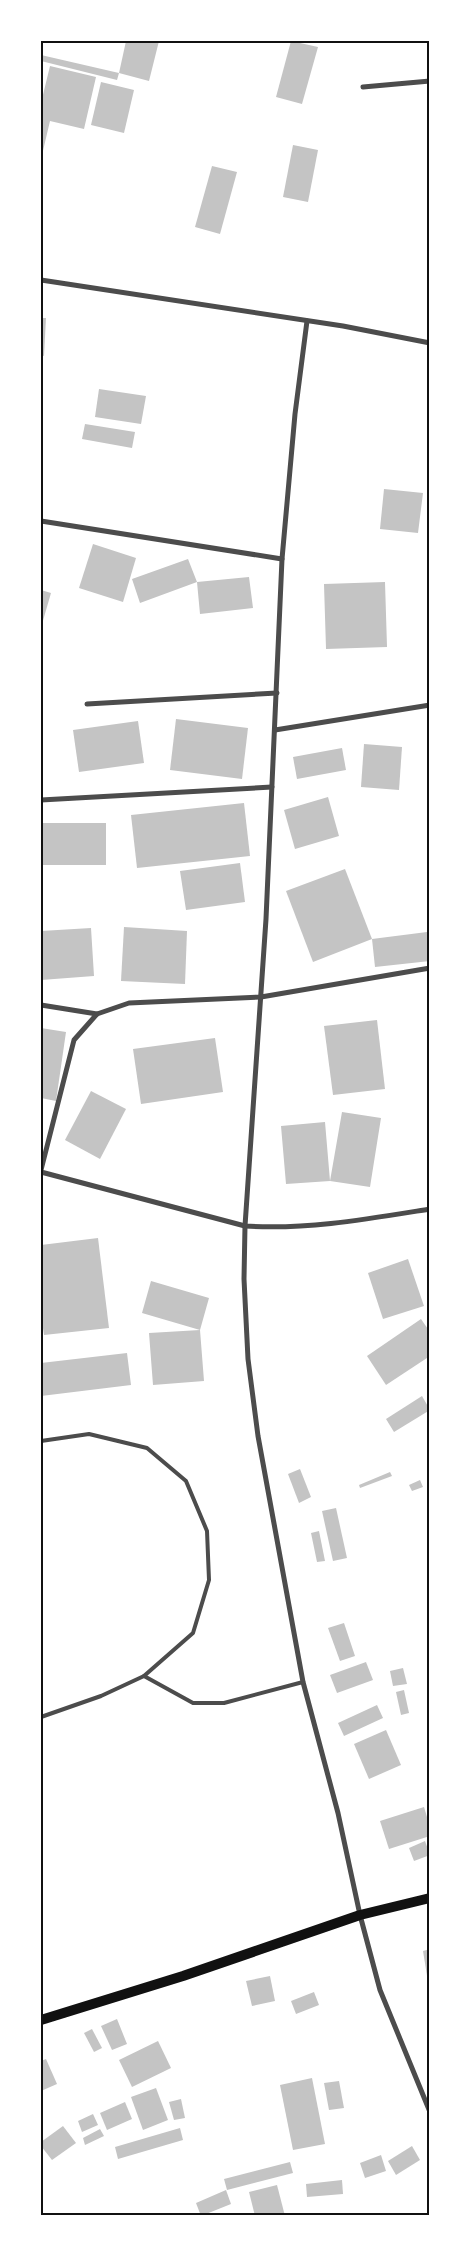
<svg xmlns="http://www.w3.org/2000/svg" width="471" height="2257" viewBox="0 0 471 2257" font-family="Figtree,sans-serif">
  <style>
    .building { fill: #c4c4c4 }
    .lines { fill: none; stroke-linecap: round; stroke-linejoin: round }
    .service { stroke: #4c4c4c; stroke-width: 4 }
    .minor { stroke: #4c4c4c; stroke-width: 5 }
    .secondary { stroke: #111; stroke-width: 10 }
    .neatline { fill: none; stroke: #111; stroke-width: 2 }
  </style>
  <rect width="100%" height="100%" fill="#fff"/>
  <g class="building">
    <path d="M126 41H159L149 81 119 73Z"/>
    <path d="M291 41 318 47 302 104 276 97Z"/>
    <path d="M41 55 119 73 117 80 41 61Z"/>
    <path d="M50 66 96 77 84 129 50 121 42 155 41 103Z"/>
    <path d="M101 82 134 90 124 133 91 125Z"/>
    <path d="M293 145 318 150 308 202 283 197Z"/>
    <path d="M212 166 237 172 220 234 195 227Z"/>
    <path d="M41 318H46L44 356 41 355Z"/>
    <path d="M99 389 146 396 141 424 95 417Z"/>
    <path d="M85 424 135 432 132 448 82 439Z"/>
    <path d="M384 489 423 493 418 533 380 529Z"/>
    <path d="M93 544 136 558 123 602 79 588Z"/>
    <path d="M188 559 197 582 249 577 253 608 200 614 197 582 140 603 132 579Z"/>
    <path d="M385 582 387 647 326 649 324 584Z"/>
    <path d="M41 590 51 593 42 624H41Z"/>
    <path d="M176 719 248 728 242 779 170 770Z"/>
    <path d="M138 721 144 763 79 772 73 730Z"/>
    <path d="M364 744 402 747 399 790 361 787Z"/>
    <path d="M342 748 346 770 297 779 293 757Z"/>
    <path d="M328 797 339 836 295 849 284 810Z"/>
    <path d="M244 803 250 856 137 868 131 815Z"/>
    <rect x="41" y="823" width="65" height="42"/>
    <path d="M240 863 245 902 186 910 180 871Z"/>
    <path d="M345 869 372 939 313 962 286 891Z"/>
    <path d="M124 927 187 931 185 984 121 981Z"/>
    <path d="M91 928 94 976 41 980V931Z"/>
    <path d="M427 932 430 961 375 967 372 939Z"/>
    <path d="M377 1020 385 1089 333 1095 324 1026Z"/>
    <path d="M41 1028 66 1032 56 1101 41 1098Z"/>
    <path d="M215 1038 223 1092 141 1104 133 1049Z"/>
    <path d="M91 1091 126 1109 100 1159 65 1140Z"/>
    <path d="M342 1112 381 1118 370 1187 330 1181 286 1184 281 1126 325 1122 330 1181Z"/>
    <path d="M98 1238 109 1328 44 1335 41 1314V1245Z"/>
    <path d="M408 1259 424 1306 383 1319 368 1273Z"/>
    <path d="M151 1281 209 1298 200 1330 204 1381 153 1385 149 1333 200 1330 142 1313Z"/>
    <path d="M421 1319 430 1332V1356L386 1385 367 1356Z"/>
    <path d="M127 1353 131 1385 41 1396V1363Z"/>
    <path d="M422 1396 430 1410 394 1432 386 1419Z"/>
    <path d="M300 1469 311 1497 299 1503 288 1474Z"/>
    <path d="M390 1472 392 1476 360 1488 359 1485Z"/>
    <path d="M420 1480 423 1487 412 1491 409 1485Z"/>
    <path d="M336 1508 347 1558 333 1561 322 1511Z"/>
    <path d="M319 1531 325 1561 317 1562 311 1533Z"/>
    <path d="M344 1623 355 1656 340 1661 328 1628Z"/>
    <path d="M366 1662 373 1680 337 1693 330 1675Z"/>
    <path d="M403 1668 407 1684 393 1686 390 1671Z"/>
    <path d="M404 1690 409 1713 401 1715 396 1692Z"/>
    <path d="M377 1705 383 1718 344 1736 338 1723Z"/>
    <path d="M386 1730 401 1765 369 1779 354 1744Z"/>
    <path d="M424 1807 430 1827V1836L389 1849 380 1821Z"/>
    <path d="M425 1841 430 1855 414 1861 409 1848Z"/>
    <path d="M430 1949V1988H429L423 1951Z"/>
    <path d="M270 1976 275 2001 252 2006 246 1981Z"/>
    <path d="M314 1992 319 2005 296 2014 291 2001Z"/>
    <path d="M117 2019 127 2044 112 2050 101 2026Z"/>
    <path d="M92 2029 102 2048 94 2052 84 2033Z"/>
    <path d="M158 2041 171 2068 132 2087 119 2060Z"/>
    <path d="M46 2059 57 2084 41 2091V2061Z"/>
    <path d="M312 2078 325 2144 293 2150 280 2085Z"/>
    <path d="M339 2081 344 2108 329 2110 324 2083Z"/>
    <path d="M156 2088 168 2120 143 2130 131 2097Z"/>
    <path d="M181 2099 185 2118 174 2120 169 2102Z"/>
    <path d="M125 2102 132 2119 107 2130 100 2113Z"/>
    <path d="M93 2114 98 2125 82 2132 78 2121Z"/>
    <path d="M63 2126 76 2143 52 2160 41 2146V2142Z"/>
    <path d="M180 2128 183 2140 118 2159 115 2147Z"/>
    <path d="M100 2129 104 2136 85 2145 83 2138Z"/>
    <path d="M412 2146 420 2160 396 2175 388 2161Z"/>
    <path d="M381 2155 386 2171 365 2178 360 2163Z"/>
    <path d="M290 2162 293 2173 227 2190 224 2179Z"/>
    <path d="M342 2180 343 2194 307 2197 306 2184Z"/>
    <path d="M277 2185 285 2216H255L249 2192Z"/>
    <path d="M226 2190 231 2204 201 2216 196 2203Z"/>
  </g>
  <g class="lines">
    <g class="service">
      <path d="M41 1441 89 1434 147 1448 186 1481 207 1531 209 1580 193 1633 144 1676 101 1696 41 1717"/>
      <path d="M144 1676 193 1703H224L303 1682"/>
    </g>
    <g class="minor">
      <path d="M363 87 430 81"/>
      <path d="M41 280 343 326 430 343"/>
      <path d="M307 321 295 414 282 559 266 919 245 1226 244 1279 248 1359 258 1436 303 1682 338 1813 360 1915 380 1990 430 2112"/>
      <path d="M41 521 282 559"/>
      <path d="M87 704 277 693"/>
      <path d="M275 730 430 705"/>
      <path d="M41 800 272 787"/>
      <path d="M41 1005 97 1014"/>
      <path d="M41 1170 74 1040 97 1014 129 1003 261 997 430 968"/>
      <path d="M41 1172 245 1226C307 1230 368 1219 430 1209"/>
    </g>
    <path class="secondary" d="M41 2020 183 1976 360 1915 430 1898"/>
  </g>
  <rect width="471" height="2257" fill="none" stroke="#ffffff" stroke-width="85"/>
  <rect x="42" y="42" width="386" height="2172" class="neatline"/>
</svg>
